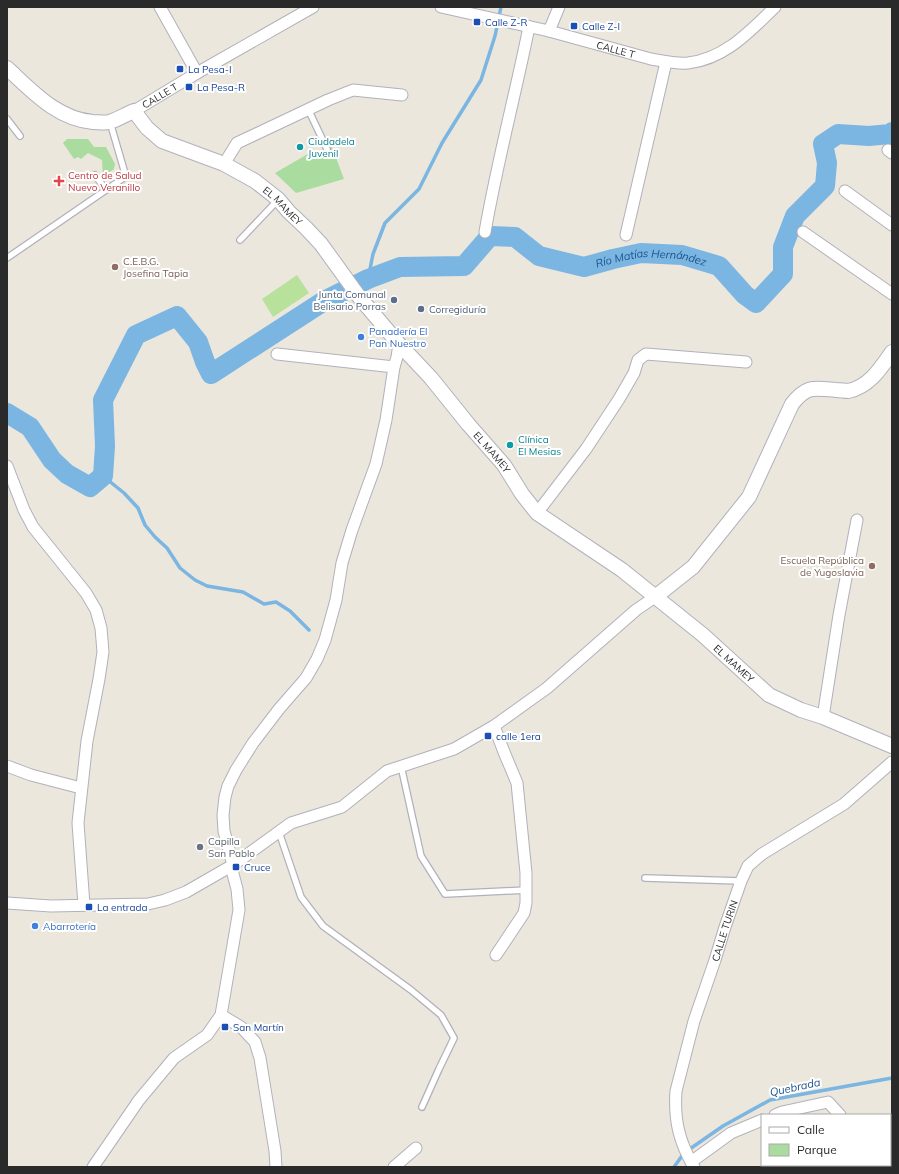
<svg xmlns="http://www.w3.org/2000/svg" width="899" height="1174" viewBox="0 0 899 1174" font-family="Mulish,sans-serif">
  <style>
    .green { fill: #aadc9f }
    .pitch { fill: #b8e29c }
    .lines { fill: none; stroke-linecap: round; stroke-linejoin: round }
    .stream { stroke: #7bb5e2; stroke-width: 3.5 }
    .river { stroke: #7bb5e2; stroke-width: 20 }
    .service-casing { stroke: #b1b1bc; stroke-width: 8 }
    .minor-casing { stroke: #b1b1bc; stroke-width: 13 }
    .tertiary-casing { stroke: #b1b1bc; stroke-width: 16 }
    .service { stroke: #fff; stroke-width: 5.5 }
    .minor { stroke: #fff; stroke-width: 11 }
    .tertiary { stroke: #fff; stroke-width: 14 }
    .transit-dot { fill: #1a4fb4; stroke: #fff; stroke-width: 1.5 }
    .culture-dot { fill: #0f9aa8; stroke: #fff; stroke-width: 1.5 }
    .health-dot { fill: #e0444e; stroke: #fff; stroke-width: 1.5 }
    .education-dot { fill: #8d6e63; stroke: #fff; stroke-width: 1.5 }
    .service-dot { fill: #5c6f8a; stroke: #fff; stroke-width: 1.5 }
    .shop-dot { fill: #3f7fe0; stroke: #fff; stroke-width: 1.5 }
    .worship-dot { fill: #6b7280; stroke: #fff; stroke-width: 1.5 }
    .labels { text-anchor: middle; stroke-width: 4; stroke-linejoin: round; paint-order: stroke }
    .transit-label { font-size: 10px; fill: #164399; stroke: #fff; text-anchor: start }
    .street-label { font-size: 10px; fill: #2a2a2a; stroke: #fff }
    .culture-label { font-size: 10px; fill: #0d838f; stroke: #fff; text-anchor: start }
    .health-label { font-size: 10px; fill: #be3a42; stroke: #fff; text-anchor: start }
    .education-label { font-size: 10px; fill: #785e54; stroke: #fff; text-anchor: start }
    .service-label { font-size: 10px; fill: #4e5e75; stroke: #fff; text-anchor: end }
    .shop-label { font-size: 10px; fill: #366cbe; stroke: #fff; text-anchor: start }
    .worship-label { font-size: 10px; fill: #5b616d; stroke: #fff; text-anchor: start }
    .water-label { font-size: 11px; font-style: italic; fill: #1b528d; stroke: #fff }
  </style>
  <rect width="100%" height="100%" fill="#ebe7dd"/>
  <g class="green">
    <path d="M67 139H88L94 147H106L115 164 114 169 103 177 102 160 88 153 81 159 78 157 74 159 63 143Z"/>
    <path d="M332 147 344 179 296 193 275 173 313 151 315 154Z"/>
  </g>
  <path class="pitch" d="M297 275 309 293 273 317 262 299Z"/>
  <g class="lines">
    <g class="stream">
      <path d="M368 279 373 254 385 223 419 189 442 143 481 80 495 36 501 7"/>
      <path d="M103 476 124 493 138 508 145 525 155 537 167 548 180 568 195 580 207 586 243 592 264 604 276 602 290 611 309 630"/>
      <path d="M674 1167 684 1153 723 1126 770 1100 892 1078"/>
    </g>
    <path class="river" id="s1" d="M7 413 30 427 52 460 67 474 90 487 103 476 105 446 103 400 136 335 177 316 198 342 205 362 211 374 324 301 368 279 400 267 464 266 490 236 515 237 539 256 584 267 613 259 641 253 682 255 719 266 745 295 756 303 783 274V247L795 216 825 186 827 163 823 144 838 134 869 136 890 134 892 132"/>
    <defs>
      <g id="service">
        <path d="M308 109 327 149"/>
        <path d="M7 119 20 136"/>
        <path d="M95 175 106 190"/>
        <path d="M240 240 278 200"/>
        <path d="M7 258 122 179 125 175 124 170 110 122"/>
        <path d="M401 766 421 856 445 894 526 890"/>
        <path d="M279 832 301 897 323 926 411 990 441 1015 454 1038 439 1069 422 1107"/>
        <path d="M645 878 741 881"/>
      </g>
      <g id="minor">
        <path d="M160 7 197 73"/>
        <path id="s2" d="M441 7 549 31 651 59C663 61 676 64 688 63 725 59 750 31 775 7"/>
        <path d="M549 31 559 7"/>
        <path id="s3" d="M134 111 197 73 313 7"/>
        <path d="M888 150 892 153"/>
        <path d="M224 164 237 143 328 100 353 90 402 95"/>
        <path d="M845 191 892 225"/>
        <path d="M485 232C497 163 515 96 529 27"/>
        <path d="M803 232 892 294"/>
        <path d="M626 235 666 62"/>
        <path d="M277 354 394 367"/>
        <path d="M7 466 24 510 33 527 86 593 96 610 101 628 103 652 99 679 87 741 78 823 84 905"/>
        <path d="M537 513 586 449 619 399 634 373 638 360 646 354 746 362"/>
        <path d="M823 717 839 615 857 520"/>
        <path d="M494 726 504 752 517 783 526 873V903L524 913 496 955"/>
        <path d="M7 766 31 775 81 788"/>
        <path d="M7 903 51 906 148 904 165 900 186 892 233 865 291 823 342 807 387 771 454 749 494 726 547 688 636 610 655 597"/>
        <path d="M221 1015 241 1027 255 1042 260 1058 275 1151 276 1167"/>
        <path d="M775 1115 782 1112 828 1102 840 1115"/>
        <path d="M890 1159 892 1161"/>
        <path d="M691 1162 731 1133 762 1120"/>
        <path d="M93 1167 139 1100 174 1058 207 1035 221 1015 239 910 237 889 233 874V865L224 831 223 815 225 797 228 786 236 770 253 743 279 709 306 678 317 659 325 640 336 600 342 563 352 530 376 464 386 420 394 367 397 357 399 344"/>
        <path d="M394 1167 416 1148"/>
        <path id="s4" d="M694 1167C679 1142 674 1120 676 1091L694 1021 715 960 725 927 741 881 748 866 762 854 844 804 892 762"/>
      </g>
      <g id="tertiary">
        <path id="s5" d="M7 68C32 91 57 119 93 122 98 122 104 123 109 122 117 120 126 114 134 111L147 128 162 141 224 164 255 181 278 199 289 212 306 228 321 244 360 298 399 344 431 378 468 424 504 465 522 494 537 513 622 570 703 635 769 695 801 710 823 717 892 746"/>
        <path d="M655 597 693 567 749 497 792 404C807 385 814 388 836 390 840 390 845 391 848 391 869 387 881 368 892 352"/>
      </g>
    </defs>
    <use href="#service" class="service-casing"/>
    <use href="#minor" class="minor-casing"/>
    <use href="#tertiary" class="tertiary-casing"/>
    <use href="#service" class="service"/>
    <use href="#minor" class="minor"/>
    <use href="#tertiary" class="tertiary"/>
  </g>
  <g class="transit-dot">
    <rect x="473" y="18" width="8" height="8" rx="2"/>
    <rect x="570" y="22" width="8" height="8" rx="2"/>
    <rect x="176" y="65" width="8" height="8" rx="2"/>
    <rect x="185" y="83" width="8" height="8" rx="2"/>
    <rect x="484" y="732" width="8" height="8" rx="2"/>
    <rect x="232" y="863" width="8" height="8" rx="2"/>
    <rect x="85" y="903" width="8" height="8" rx="2"/>
    <rect x="221" y="1023" width="8" height="8" rx="2"/>
  </g>
  <g class="culture-dot">
    <circle cx="300" cy="147" r="4"/>
    <circle cx="510" cy="445" r="4"/>
  </g>
  <path class="health-dot" d="M57 175h4v4h4v4h-4v4h-4v-4h-4v-4h4z"/>
  <g class="education-dot">
    <circle cx="115" cy="267" r="4"/>
    <circle cx="872" cy="566" r="4"/>
  </g>
  <g class="service-dot">
    <circle cx="394" cy="300" r="4"/>
    <circle cx="421" cy="309" r="4"/>
  </g>
  <g class="shop-dot">
    <circle cx="361" cy="337" r="4"/>
    <circle cx="35" cy="926" r="4"/>
  </g>
  <circle class="worship-dot" cx="200" cy="847" r="4"/>
  <g class="labels">
    <g class="transit-label">
      <text x="485" y="26">Calle Z-R</text>
      <text x="582" y="30">Calle Z-I</text>
      <text x="188" y="73">La Pesa-I</text>
      <text x="197" y="91">La Pesa-R</text>
      <text x="496" y="740">calle 1era</text>
      <text x="244" y="871">Cruce</text>
      <text x="97" y="911">La entrada</text>
      <text x="233" y="1031">San Martín</text>
    </g>
    <g class="street-label">
      <text dy="4" stroke="none"><textPath href="#s2" startOffset="180">CALLE T</textPath></text>
      <text dy="4" stroke="none"><textPath href="#s3" startOffset="30">CALLE T</textPath></text>
      <text dy="4" stroke="none"><textPath href="#s5" startOffset="327">EL MAMEY</textPath></text>
      <text dy="4" stroke="none"><textPath href="#s5" startOffset="651">EL MAMEY</textPath></text>
      <text dy="4" stroke="none"><textPath href="#s5" startOffset="975">EL MAMEY</textPath></text>
      <text dy="4" stroke="none"><textPath href="#s4" startOffset="247">CALLE TURIN</textPath></text>
    </g>
    <g class="culture-label">
      <text x="308" y="145">Ciudadela<tspan x="308" dy="12">Juvenil</tspan></text>
      <text x="518" y="443">Clínica<tspan x="518" dy="12">El Mesias</tspan></text>
    </g>
    <g class="health-label">
      <text x="68" y="179">Centro de Salud<tspan x="68" dy="12">Nuevo Veranillo</tspan></text>
    </g>
    <g class="education-label">
      <text x="123" y="265">C.E.B.G.<tspan x="123" dy="12">Josefina Tapia</tspan></text>
      <text x="864" y="564" text-anchor="end">Escuela República<tspan x="864" dy="12">de Yugoslavia</tspan></text>
    </g>
    <g class="service-label">
      <text x="386" y="298">Junta Comunal<tspan x="386" dy="12">Belisario Porras</tspan></text>
      <text x="429" y="313" text-anchor="start">Corregiduría</text>
    </g>
    <g class="shop-label">
      <text x="369" y="335">Panadería El<tspan x="369" dy="12">Pan Nuestro</tspan></text>
      <text x="43" y="930">Abarrotería</text>
    </g>
    <g class="worship-label">
      <text x="208" y="845">Capilla<tspan x="208" dy="12">San Pablo</tspan></text>
    </g>
    <g class="water-label">
      <text dy="4" stroke="none"><textPath href="#s1" startOffset="885">Río Matías Hernández</textPath></text>
      <text transform="translate(795 1087) rotate(-12)" y="4">Quebrada</text>
    </g>
  </g>
  <rect width="899" height="1174" fill="none" stroke="#2a2a2a" stroke-width="16"/>
  <rect x="761" y="1114" width="130" height="52" fill="#ffffff" stroke="#aaaaaa"/>
  <rect x="769" y="1127" width="20" height="6" fill="#ffffff" stroke="#aaaaaa"/>
  <text x="797" y="1134" font-size="12" fill="#2a2a2a">Calle</text>
  <rect x="769" y="1144" width="20" height="12" fill="#aadc9f" stroke="#aaaaaa"/>
  <text x="797" y="1154" font-size="12" fill="#2a2a2a">Parque</text>
</svg>
